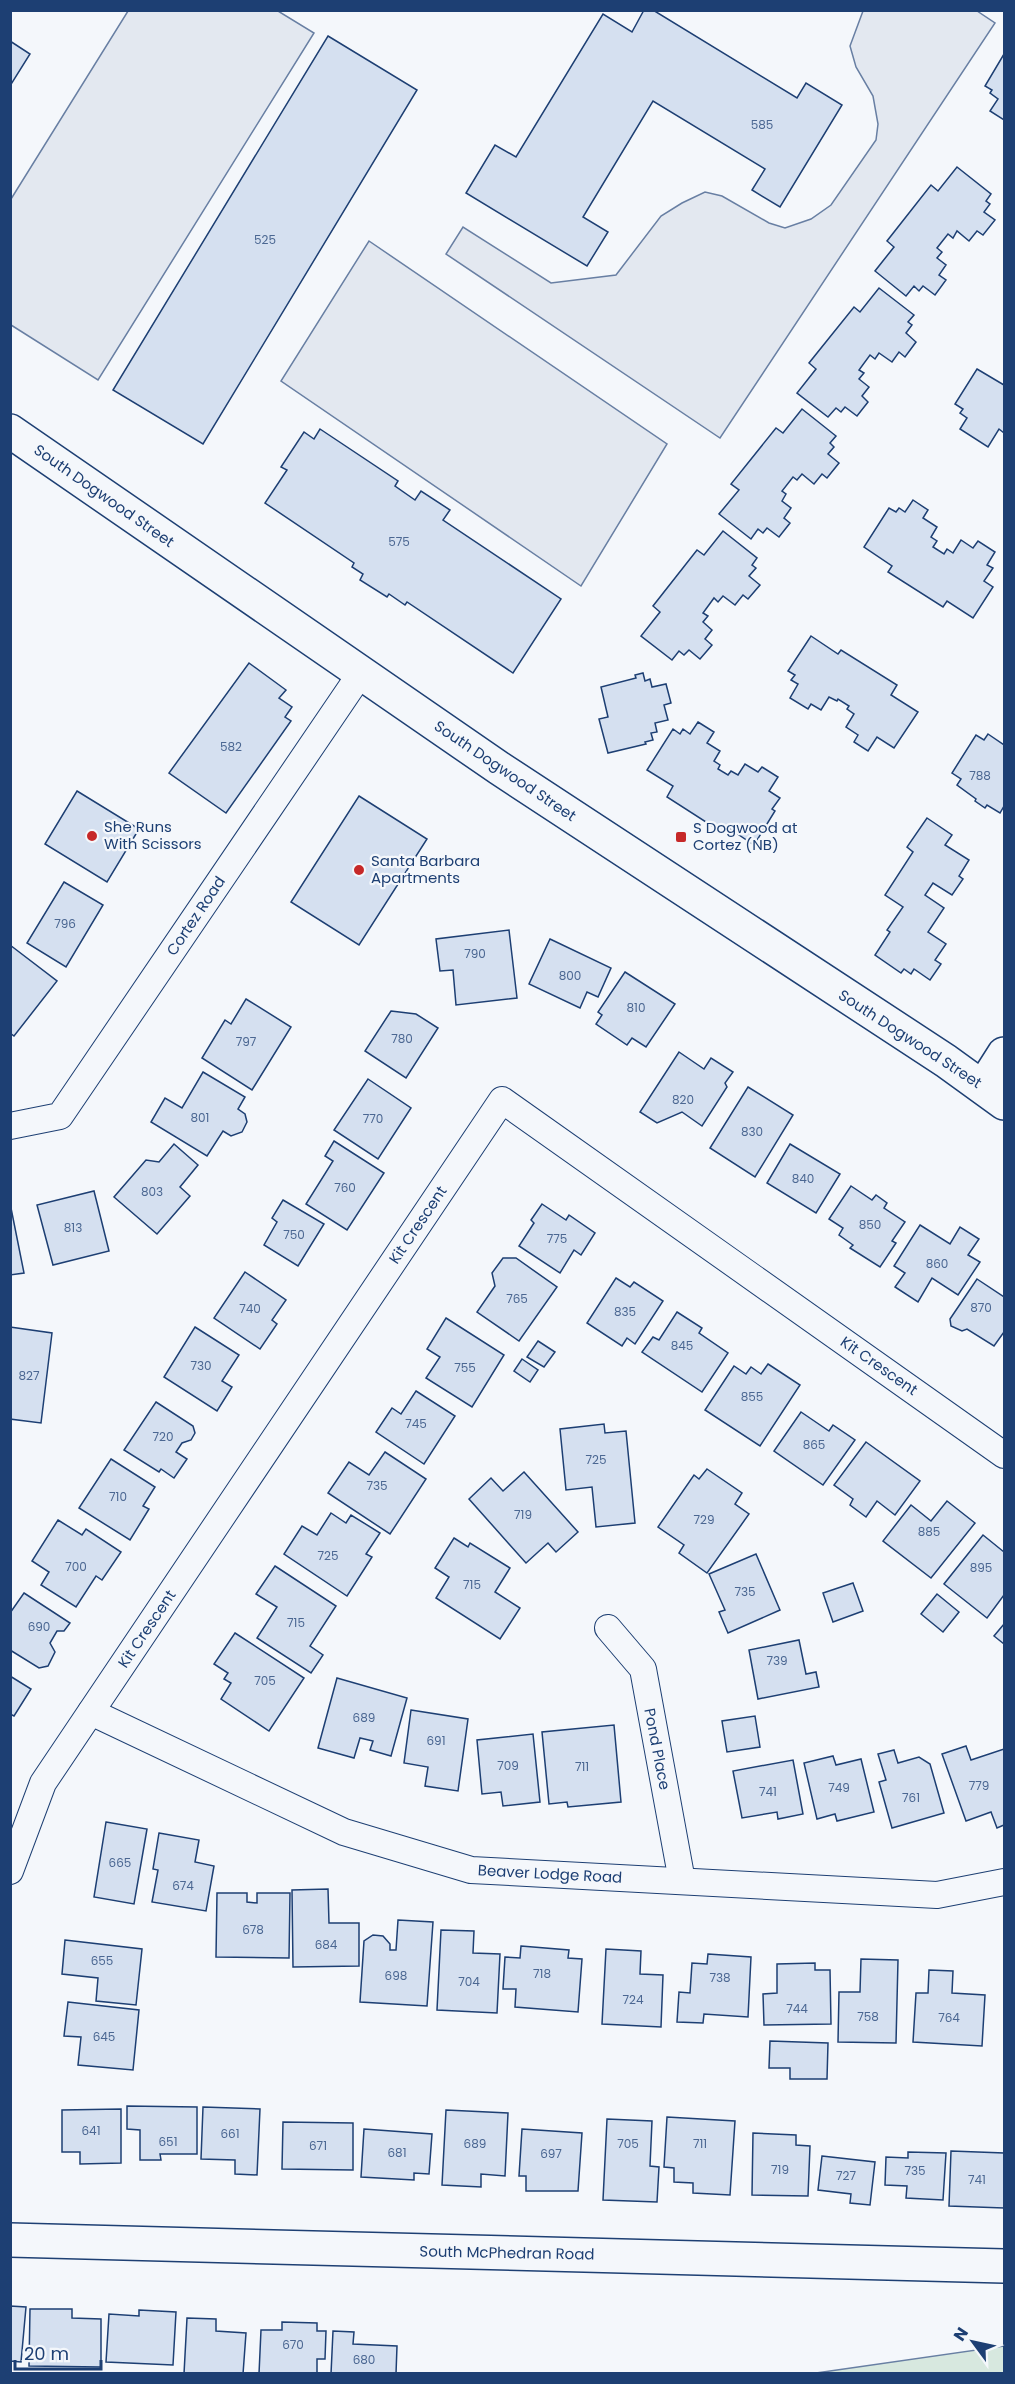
<svg xmlns="http://www.w3.org/2000/svg" width="1015" height="2384" viewBox="0 0 1015 2384" font-family="Poppins,sans-serif">
  <style>
    .green { fill: #d7e8df; stroke: #687fa3; stroke-width: 1.5 }
    .parking { fill: #e3e8f0; stroke: #687fa3; stroke-width: 1.5 }
    .building { fill: #d5e0f0; stroke: #1d3f73; stroke-width: 1.5 }
    .lines { fill: none; stroke-linecap: round; stroke-linejoin: round }
    .street-casing { stroke: #1d3f73; stroke-width: 28 }
    .secondary-casing { stroke: #1d3f73; stroke-width: 36 }
    .street { stroke: #f4f7fb; stroke-width: 26 }
    .secondary { stroke: #f4f7fb; stroke-width: 33 }
    .poi-dot { fill: #c62828; stroke: #f4f7fb; stroke-width: 2 }
    .labels { text-anchor: middle; stroke-width: 4.5; stroke-linejoin: round; paint-order: stroke }
    .number-label { font-size: 12px; fill: #4b6792 }
    .street-label { font-size: 15px; fill: #1d3f73; stroke: #f4f7fb }
    .poi-label { font-size: 15px; fill: #1d3f73; stroke: #f4f7fb; text-anchor: start }
  </style>
  <rect width="100%" height="100%" fill="#f4f7fb"/>
  <path class="green" d="M1004 2346V2373H816Z"/>
  <g class="parking">
    <path d="M128 11H278L314 33 98 380 11 325V199Z"/>
    <path d="M863 11H977L995 23 720 438 446 254 463 227 551 283 616 275 661 216 682 203 705 192 722 196 769 223 785 228 811 219 831 205 876 140 878 124 873 96 856 67 850 46Z"/>
    <path d="M369 241 667 444 581 586 281 381Z"/>
  </g>
  <g class="building">
    <path d="M644 10H653L797 98 806 83 842 105 780 207 752 190 765 169 653 101 583 217 608 232 587 266 466 193 495 145 516 157 603 14 632 32Z"/>
    <path d="M328 36 417 90 203 444 113 390Z"/>
    <path d="M10 41 30 54 10 86Z"/>
    <path d="M1004 54V120L990 111 998 99 990 93 992 90 985 86Z"/>
    <path d="M957 167 991 194 986 201 990 204 984 212 995 220 983 235 977 231 969 241 957 231 953 238 948 234 937 248 942 252 937 258 946 265 939 275 946 280 935 295 923 286 919 291 914 286 906 296 875 271 894 247 887 241 931 185 938 191Z"/>
    <path d="M879 288 914 315 908 322 912 325 906 333 916 342 905 357 899 352 892 362 879 353 875 359 870 355 859 370 864 373 859 379 869 387 862 396 868 402 857 416 845 407 841 412 836 408 828 417 797 393 816 369 809 363 854 307 860 312Z"/>
    <path d="M977 369 1004 385V433L999 429 988 447 960 429 967 418 960 413 963 409 955 404Z"/>
    <path d="M802 409 836 436 830 443 834 447 828 454 839 463 827 478 822 474 814 484 802 474 797 480 793 477 782 491 786 494 782 501 791 508 784 518 790 523 779 537 767 528 763 533 758 529 751 539 719 514 739 490 731 484 776 428 783 433Z"/>
    <path d="M320 429 398 481 395 486 415 500 421 491 450 510 443 520 561 599 513 673 407 602 405 605 389 594 387 597 360 580 363 574 352 567 354 563 265 503 287 470 281 467 304 432 314 439Z"/>
    <path d="M913 500 928 510 923 518 937 527 931 537 937 541 933 547 944 554 947 549 953 553 961 540 973 548 978 541 995 552 987 565 993 568 984 581 993 587 973 618 947 601 943 607 888 572 892 566 864 547 889 508 896 512 899 508 905 512Z"/>
    <path d="M723 531 757 558 752 565 756 568 749 576 760 585 748 599 743 595 735 605 723 596 718 602 714 598 703 613 708 616 703 622 712 630 705 639 712 645 700 659 689 650 684 655 679 651 672 660 641 636 660 612 653 606 697 550 704 555Z"/>
    <path d="M811 636 838 654 841 650 897 685 891 695 918 712 894 748 877 737 868 751 854 742 858 735 846 727 854 714 847 709 849 706 838 699 837 701 829 697 821 710 811 704 808 709 790 698 798 684 791 680 795 675 788 671Z"/>
    <path d="M249 663 286 690 279 698 292 707 285 717 291 721 226 813 169 773Z"/>
    <path d="M643 673 645 681 650 679 652 687 666 684 671 703 664 705 668 720 655 723 657 732 651 733 653 740 645 742 646 744 608 753 599 719 608 717 601 687 636 678 635 675Z"/>
    <path d="M698 722 714 732 707 743 720 751 714 761 720 765 718 769 728 775 731 771 738 775 745 764 758 772 762 767 778 777 769 791 780 798 772 809 775 811 754 845 727 827 723 833 667 797 673 786 647 770 673 729 680 734 683 729 690 734Z"/>
    <path d="M988 734 1004 745V806L1000 813 987 805 985 808 975 801 976 799 957 785 961 779 952 773 976 735 984 740Z"/>
    <path d="M77 791 139 829 107 882 45 844Z"/>
    <path d="M359 796 427 839 359 945 291 902Z"/>
    <path d="M927 818 952 835 945 845 969 860 959 876 963 879 952 895 933 883 925 895 944 908 928 932 946 944 935 960 941 964 930 980 914 969 911 974 904 969 901 973 875 955 890 932 887 930 903 907 885 895 913 852 907 847Z"/>
    <path d="M64 882 103 905 66 967 27 943Z"/>
    <path d="M509 930 517 998 456 1005 453 970 440 971 436 939Z"/>
    <path d="M550 939 611 968 598 997 587 992 580 1008 529 984Z"/>
    <path d="M10 945 57 981 14 1036 10 1033Z"/>
    <path d="M625 972 675 1004 646 1047 632 1038 627 1045 596 1024 602 1015 598 1012Z"/>
    <path d="M246 999 291 1027 252 1090 202 1058 225 1020 231 1024Z"/>
    <path d="M391 1011 416 1014 438 1028 406 1078 365 1051Z"/>
    <path d="M679 1052 704 1069 711 1058 733 1072 725 1083 727 1087 702 1126 682 1112 657 1123 640 1112Z"/>
    <path d="M203 1072 245 1097 238 1109 245 1114 247 1122 242 1132 231 1136 223 1131 207 1156 151 1122 165 1098 182 1108Z"/>
    <path d="M368 1079 411 1108 378 1159 334 1130Z"/>
    <path d="M748 1087 793 1115 755 1177 710 1148Z"/>
    <path d="M334 1141 384 1173 347 1230 306 1204 333 1161 325 1156Z"/>
    <path d="M174 1144 198 1165 180 1187 190 1196 157 1234 114 1197 146 1160 159 1162Z"/>
    <path d="M790 1144 840 1174 816 1213 767 1183Z"/>
    <path d="M851 1186 872 1200 876 1195 887 1203 884 1208 905 1222 892 1241 896 1243 880 1267 850 1248 853 1245 839 1235 843 1228 829 1219Z"/>
    <path d="M94 1191 109 1251 53 1265 37 1205Z"/>
    <path d="M283 1200 324 1224 298 1266 264 1245 277 1222 272 1218Z"/>
    <path d="M10 1203 24 1273 10 1275Z"/>
    <path d="M542 1204 566 1220 569 1215 595 1233 581 1255 574 1250 560 1273 519 1246 534 1223 531 1220Z"/>
    <path d="M920 1225 950 1244 960 1227 979 1239 968 1255 980 1262 958 1295 932 1278 918 1302 895 1287 905 1273 894 1266Z"/>
    <path d="M503 1258H516L557 1287 519 1341 477 1312 495 1286 492 1273Z"/>
    <path d="M245 1272 286 1300 272 1320 277 1324 260 1349 214 1318Z"/>
    <path d="M616 1278 630 1287 634 1282 663 1301 635 1344 627 1338 622 1346 587 1323Z"/>
    <path d="M977 1279 1004 1297V1332L994 1346 967 1329 962 1331 951 1326 950 1319Z"/>
    <path d="M677 1312 702 1328 699 1333 728 1353 702 1392 642 1352 653 1337 659 1340Z"/>
    <path d="M446 1318 504 1355 472 1407 426 1378 440 1357 427 1349Z"/>
    <path d="M10 1327 52 1333 41 1423 10 1419Z"/>
    <path d="M195 1327 239 1355 222 1381 232 1387 217 1411 164 1377Z"/>
    <path d="M538 1341 555 1352 544 1367 527 1357Z"/>
    <path d="M522 1359 538 1370 530 1382 514 1371Z"/>
    <path d="M768 1364 800 1385 760 1446 705 1410 734 1366 746 1374 751 1367 761 1374Z"/>
    <path d="M416 1391 455 1416 424 1464 376 1432 392 1408 401 1414Z"/>
    <path d="M156 1402 193 1426 195 1433 191 1440 182 1443 176 1452 187 1459 174 1478 161 1469 159 1472 124 1450Z"/>
    <path d="M801 1412 829 1431 833 1425 855 1440 823 1485 774 1451Z"/>
    <path d="M604 1424 605 1433 626 1431 635 1523 596 1527 592 1487 566 1490 560 1429Z"/>
    <path d="M866 1442 920 1481 895 1515 877 1501 866 1517 850 1505 853 1499 834 1485Z"/>
    <path d="M385 1452 426 1479 390 1534 328 1493 349 1462 369 1475Z"/>
    <path d="M111 1459 155 1487 143 1506 149 1509 130 1540 79 1508Z"/>
    <path d="M707 1469 742 1493 735 1504 749 1514 707 1573 679 1553 684 1545 658 1527 694 1475 699 1479Z"/>
    <path d="M524 1472 578 1532 556 1552 548 1543 526 1563 469 1499 491 1478 503 1491Z"/>
    <path d="M947 1501 975 1523 931 1578 883 1541 911 1505 931 1521Z"/>
    <path d="M331 1513 346 1523 351 1515 380 1533 366 1554 372 1557 347 1596 284 1554 302 1526 317 1535Z"/>
    <path d="M58 1520 82 1535 86 1529 121 1552 102 1580 96 1576 76 1607 41 1585 49 1572 32 1561Z"/>
    <path d="M983 1535 1004 1552V1595L987 1618 944 1584Z"/>
    <path d="M454 1538 468 1547 470 1543 510 1568 495 1592 520 1608 500 1639 436 1598 449 1577 435 1568Z"/>
    <path d="M756 1554 780 1610 728 1633 719 1612 725 1610 709 1574Z"/>
    <path d="M275 1566 336 1606 310 1646 323 1655 311 1673 257 1638 277 1607 256 1594Z"/>
    <path d="M853 1583 863 1611 833 1622 823 1593Z"/>
    <path d="M24 1593 70 1623 64 1631H57L50 1643 55 1652 48 1666 39 1668 10 1650V1613Z"/>
    <path d="M937 1594 959 1612 943 1632 921 1614Z"/>
    <path d="M1004 1624V1644L994 1636Z"/>
    <path d="M235 1633 304 1678 269 1731 221 1699 231 1683 224 1679 228 1673 214 1664Z"/>
    <path d="M799 1640 806 1674 816 1672 819 1687 758 1699 749 1650Z"/>
    <path d="M10 1676 31 1689 14 1716 10 1714Z"/>
    <path d="M337 1678 407 1698 391 1756 370 1750 373 1741 360 1738 354 1758 318 1748Z"/>
    <path d="M411 1710 468 1719 458 1791 425 1786 428 1767 404 1763Z"/>
    <path d="M755 1716 760 1747 727 1752 722 1721Z"/>
    <path d="M614 1725 621 1802 568 1807 567 1802 549 1804 542 1732Z"/>
    <path d="M533 1734 540 1802 503 1806 501 1792 482 1794 477 1740Z"/>
    <path d="M966 1746 971 1760 1004 1749V1825L997 1828 991 1812 966 1821 942 1754Z"/>
    <path d="M894 1750 898 1763 919 1757 930 1764 944 1813 892 1828 879 1782 886 1780 878 1754Z"/>
    <path d="M833 1756 836 1765 861 1759 874 1812 837 1821 835 1814 817 1819 804 1763Z"/>
    <path d="M793 1760 803 1814 778 1819 777 1812 742 1818 733 1771Z"/>
    <path d="M106 1822 147 1829 134 1904 94 1897Z"/>
    <path d="M159 1833 199 1840 195 1862 214 1866 206 1911 152 1902 158 1870 153 1869Z"/>
    <path d="M328 1889 329 1923H359V1966L293 1967 292 1890Z"/>
    <path d="M217 1893H247V1902L257 1903V1893H290L289 1958 216 1957Z"/>
    <path d="M398 1920 433 1922 427 2006 360 2002 364 1941 373 1935 383 1936 390 1944V1950H396Z"/>
    <path d="M441 1930 474 1931 473 1953 500 1954 497 2013 437 2010Z"/>
    <path d="M65 1940 142 1949 136 2005 96 2001 98 1978 62 1974Z"/>
    <path d="M521 1946 569 1950 568 1958 582 1959 578 2012 515 2007 516 1989H503L505 1957 520 1958Z"/>
    <path d="M606 1949 641 1951 640 1974 663 1975 661 2027 602 2024Z"/>
    <path d="M708 1954 751 1957 748 2017 704 2014 703 2023 677 2022 679 1992 690 1993 692 1963 707 1964Z"/>
    <path d="M861 1959 898 1960 896 2043 838 2042 839 1992H860Z"/>
    <path d="M815 1963V1970H830L831 2024 764 2025 763 1994 777 1993V1964Z"/>
    <path d="M929 1970 953 1971 952 1993 985 1995 982 2046 913 2042 916 1993H928Z"/>
    <path d="M68 2002 139 2010 133 2070 78 2065 81 2037 64 2036Z"/>
    <path d="M770 2041 828 2043 827 2079H790V2068H769Z"/>
    <path d="M127 2106 197 2107V2154H160L161 2160H140V2130L127 2129Z"/>
    <path d="M203 2107 260 2109 257 2175 235 2174V2160L201 2159Z"/>
    <path d="M121 2109V2163L80 2164V2152H62V2110Z"/>
    <path d="M446 2110 508 2113 505 2176 481 2174V2187L442 2185Z"/>
    <path d="M667 2117 735 2121 730 2195 693 2193V2183L674 2182V2168L664 2167Z"/>
    <path d="M607 2119 652 2121 650 2166 659 2167 657 2202 603 2200Z"/>
    <path d="M283 2122 353 2123V2170L282 2169Z"/>
    <path d="M364 2129 432 2134 429 2174 414 2173V2180L361 2177Z"/>
    <path d="M522 2129 582 2133 578 2191H526V2176H519Z"/>
    <path d="M753 2133 796 2135V2145L810 2146 808 2196 752 2195Z"/>
    <path d="M951 2151 1004 2153V2208L949 2206Z"/>
    <path d="M908 2152 946 2153 943 2200 906 2198 907 2186 885 2185 886 2157 908 2158Z"/>
    <path d="M822 2156 875 2162 870 2205 850 2203 851 2194 818 2190Z"/>
    <path d="M10 2306 26 2307 21 2362 10 2361Z"/>
    <path d="M30 2309H72V2318L101 2319V2367L29 2366Z"/>
    <path d="M139 2310 176 2312 173 2365 106 2362 109 2314 139 2316Z"/>
    <path d="M187 2318 216 2319V2331L246 2333 243 2374H184Z"/>
    <path d="M282 2322 317 2323V2331H326L325 2359H317V2374H259L261 2330H282Z"/>
    <path d="M333 2331 354 2332 353 2344 397 2346 396 2374H331Z"/>
  </g>
  <g class="lines">
    <defs>
      <g id="street">
        <path d="M10 1126 60 1116 361 673"/>
        <path d="M608 1628 643 1669 682 1881"/>
        <path d="M91 1712 344 1832 471 1870 937 1895 1004 1882"/>
        <path d="M10 1871 43 1783 502 1100 1004 1455"/>
      </g>
      <g id="secondary">
        <path d="M10 431 499 768 946 1061 1004 1103"/>
        <path d="M983 1087 1004 1054"/>
        <path d="M10 2240 1004 2266"/>
      </g>
    </defs>
    <use href="#street" class="street-casing"/>
    <use href="#secondary" class="secondary-casing"/>
    <use href="#street" class="street"/>
    <use href="#secondary" class="secondary"/>
  </g>
  <g class="poi-dot">
    <circle cx="92" cy="836" r="6"/>
    <rect x="675" y="831" width="12" height="12" rx="3"/>
    <circle cx="359" cy="870" r="6"/>
  </g>
  <g class="labels">
    <g class="number-label">
      <text x="762" y="129">585</text>
      <text x="265" y="244">525</text>
      <text x="399" y="546">575</text>
      <text x="231" y="751">582</text>
      <text x="980" y="780">788</text>
      <text x="65" y="928">796</text>
      <text x="475" y="958">790</text>
      <text x="570" y="980">800</text>
      <text x="636" y="1012">810</text>
      <text x="402" y="1043">780</text>
      <text x="246" y="1046">797</text>
      <text x="683" y="1104">820</text>
      <text x="200" y="1122">801</text>
      <text x="373" y="1123">770</text>
      <text x="752" y="1136">830</text>
      <text x="803" y="1183">840</text>
      <text x="345" y="1192">760</text>
      <text x="152" y="1196">803</text>
      <text x="870" y="1229">850</text>
      <text x="73" y="1232">813</text>
      <text x="294" y="1239">750</text>
      <text x="557" y="1243">775</text>
      <text x="937" y="1268">860</text>
      <text x="517" y="1303">765</text>
      <text x="981" y="1312">870</text>
      <text x="250" y="1313">740</text>
      <text x="625" y="1316">835</text>
      <text x="682" y="1350">845</text>
      <text x="201" y="1370">730</text>
      <text x="465" y="1372">755</text>
      <text x="29" y="1380">827</text>
      <text x="752" y="1401">855</text>
      <text x="416" y="1428">745</text>
      <text x="163" y="1441">720</text>
      <text x="814" y="1449">865</text>
      <text x="596" y="1464">725</text>
      <text x="377" y="1490">735</text>
      <text x="118" y="1501">710</text>
      <text x="523" y="1519">719</text>
      <text x="704" y="1524">729</text>
      <text x="929" y="1536">885</text>
      <text x="328" y="1560">725</text>
      <text x="76" y="1571">700</text>
      <text x="981" y="1572">895</text>
      <text x="472" y="1589">715</text>
      <text x="745" y="1596">735</text>
      <text x="296" y="1627">715</text>
      <text x="39" y="1631">690</text>
      <text x="777" y="1665">739</text>
      <text x="265" y="1685">705</text>
      <text x="364" y="1722">689</text>
      <text x="436" y="1745">691</text>
      <text x="508" y="1770">709</text>
      <text x="582" y="1771">711</text>
      <text x="979" y="1790">779</text>
      <text x="839" y="1792">749</text>
      <text x="768" y="1796">741</text>
      <text x="911" y="1802">761</text>
      <text x="120" y="1867">665</text>
      <text x="183" y="1890">674</text>
      <text x="253" y="1934">678</text>
      <text x="326" y="1949">684</text>
      <text x="102" y="1965">655</text>
      <text x="542" y="1978">718</text>
      <text x="396" y="1980">698</text>
      <text x="720" y="1982">738</text>
      <text x="469" y="1986">704</text>
      <text x="633" y="2004">724</text>
      <text x="797" y="2013">744</text>
      <text x="868" y="2021">758</text>
      <text x="949" y="2022">764</text>
      <text x="104" y="2041">645</text>
      <text x="91" y="2135">641</text>
      <text x="230" y="2138">661</text>
      <text x="168" y="2146">651</text>
      <text x="475" y="2148">689</text>
      <text x="628" y="2148">705</text>
      <text x="700" y="2148">711</text>
      <text x="318" y="2150">671</text>
      <text x="397" y="2157">681</text>
      <text x="551" y="2158">697</text>
      <text x="780" y="2174">719</text>
      <text x="915" y="2175">735</text>
      <text x="846" y="2180">727</text>
      <text x="977" y="2184">741</text>
      <text x="293" y="2349">670</text>
      <text x="364" y="2364">680</text>
    </g>
    <g class="street-label">
      <text transform="translate(104 496) rotate(35)" y="5">South Dogwood Street</text>
      <text transform="translate(505 771) rotate(34)" y="5">South Dogwood Street</text>
      <text transform="translate(196 916) rotate(-56)" y="5">Cortez Road</text>
      <text transform="translate(910 1039) rotate(33)" y="5">South Dogwood Street</text>
      <text transform="translate(418 1225) rotate(-56)" y="5">Kit Crescent</text>
      <text transform="translate(879 1366) rotate(35)" y="5">Kit Crescent</text>
      <text transform="translate(147 1629) rotate(-56)" y="5">Kit Crescent</text>
      <text transform="translate(657 1749) rotate(79)" y="5">Pond Place</text>
      <text transform="translate(550 1874) rotate(3)" y="5">Beaver Lodge Road</text>
      <text transform="translate(507 2253) rotate(1)" y="5">South McPhedran Road</text>
    </g>
    <g class="poi-label">
      <text x="104" y="832">She Runs<tspan x="104" dy="17">With Scissors</tspan></text>
      <text x="693" y="833">S Dogwood at<tspan x="693" dy="17">Cortez (NB)</tspan></text>
      <text x="371" y="866">Santa Barbara<tspan x="371" dy="17">Apartments</tspan></text>
    </g>
  </g>
  <rect width="1015" height="2384" fill="none" stroke="#1d3f73" stroke-width="24"/>
  <g transform="translate(973 2342) rotate(303)" stroke="#f4f7fb" stroke-width="4.5" paint-order="stroke">
  <path d="M0-4.5L10 22L0 15L-10 22Z" fill="#1d3f73"/>
  <text y="-9" font-size="16" font-weight="bold" text-anchor="middle" fill="#1d3f73">N</text>
  </g>
  <path d="M15 2360v9h86v-9" fill="none" stroke="#1d3f73" stroke-width="3"/>
  <text x="24" y="2360" font-size="18" fill="#1d3f73" stroke="#f4f7fb" stroke-width="4.5" paint-order="stroke">20 m</text>
</svg>
